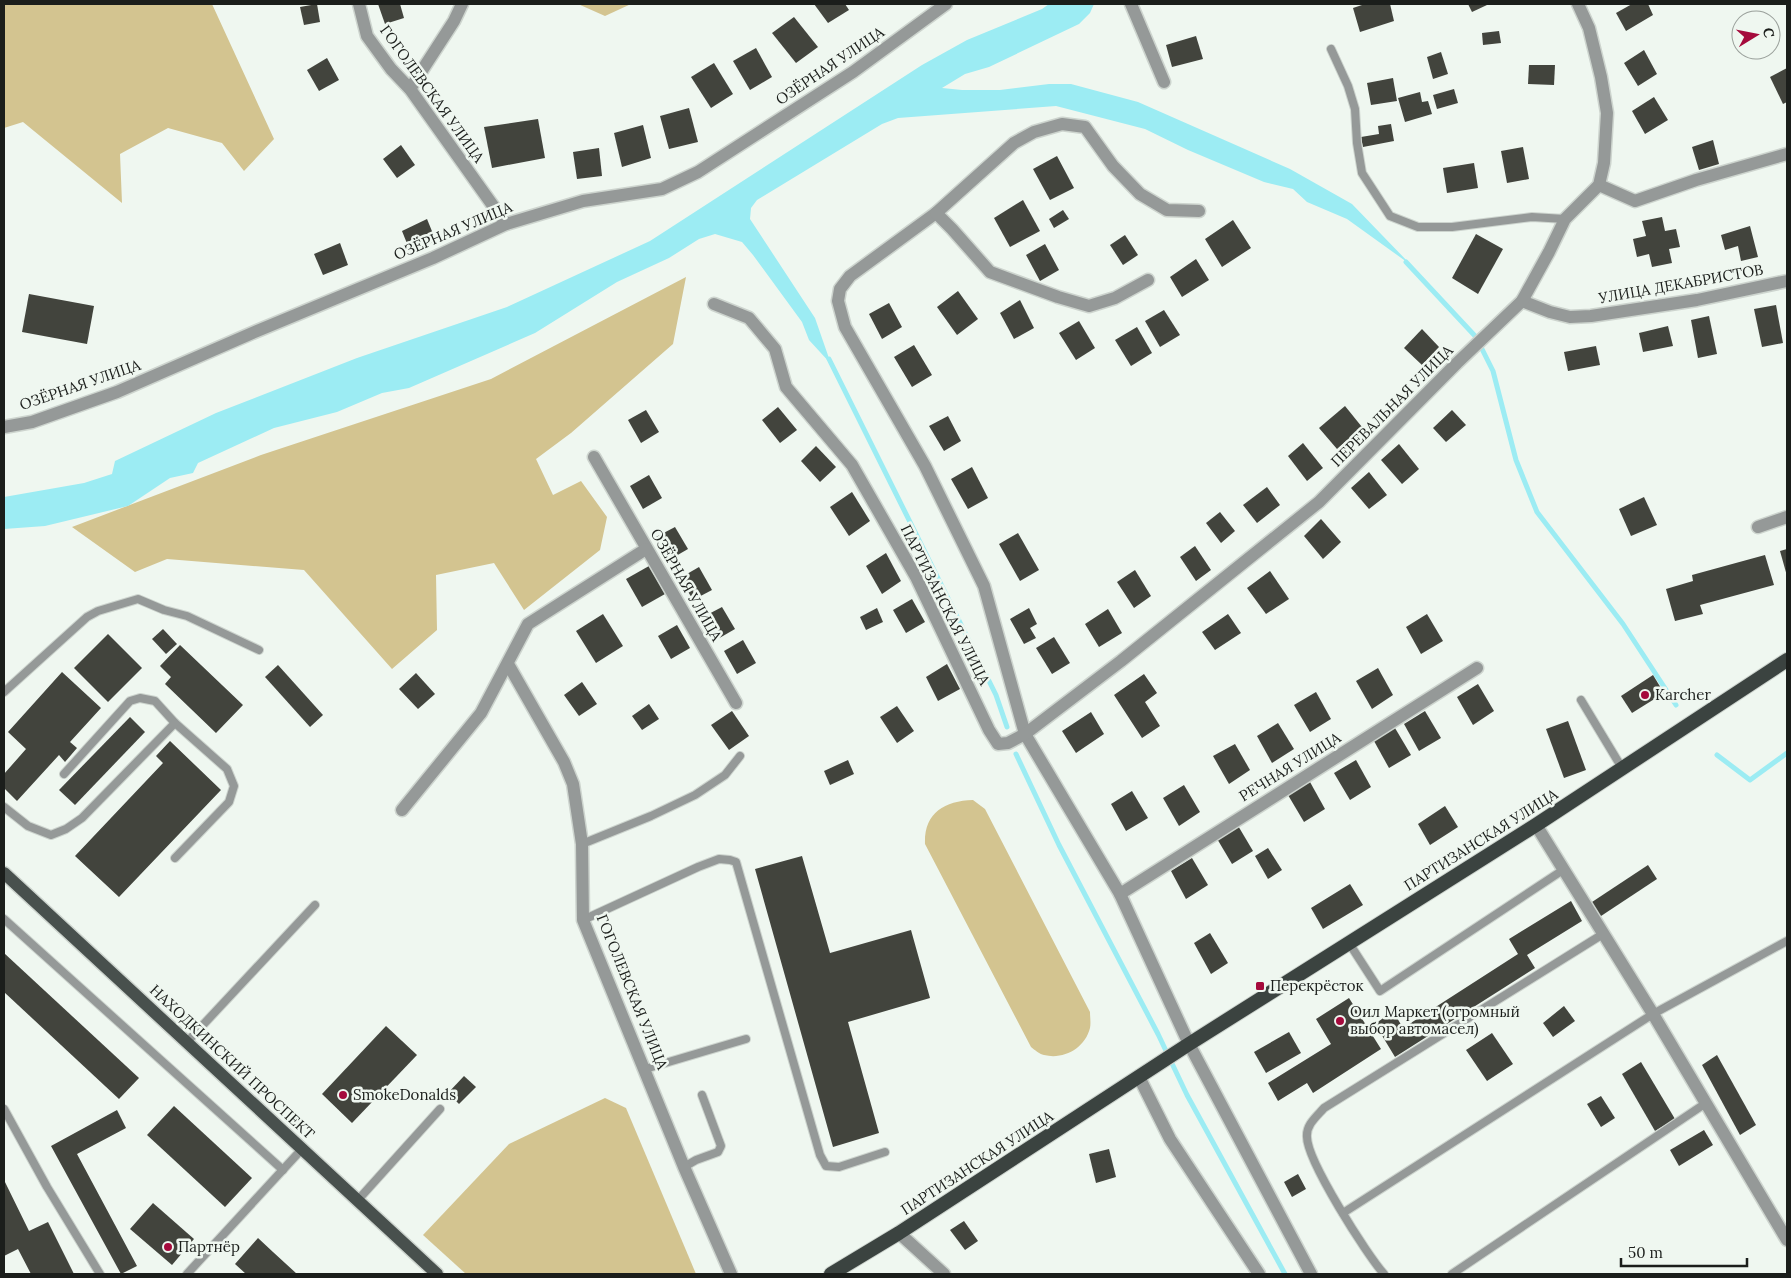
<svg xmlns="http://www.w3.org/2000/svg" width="1791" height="1278" viewBox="0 0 1791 1278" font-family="Lora,serif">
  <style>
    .green { fill: #d3c490 }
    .water { fill: #9cecf3 }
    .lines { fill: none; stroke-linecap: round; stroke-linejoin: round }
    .stream { stroke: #9cecf3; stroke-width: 5 }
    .building { fill: #42443d }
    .service-casing { stroke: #cdd4ce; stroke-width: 10 }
    .minor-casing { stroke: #cdd4ce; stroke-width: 15 }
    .primary-casing { stroke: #cdd4ce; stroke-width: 15 }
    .trunk-casing { stroke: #cdd4ce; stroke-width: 16 }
    .service { stroke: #959998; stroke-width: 8 }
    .minor { stroke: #959998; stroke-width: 12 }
    .primary { stroke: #48504d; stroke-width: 12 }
    .trunk { stroke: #3b4340; stroke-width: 14 }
    .poi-dot { fill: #a50a3c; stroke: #eff7f0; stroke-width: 2 }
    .labels { text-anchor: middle; stroke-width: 5; stroke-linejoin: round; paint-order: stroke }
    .street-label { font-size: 15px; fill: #1b1e1b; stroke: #eff7f0 }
    .poi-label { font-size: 15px; fill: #1b1e1b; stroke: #eff7f0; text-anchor: start }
  </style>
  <rect width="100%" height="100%" fill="#eff7f0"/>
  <g class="green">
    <path d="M4 4H212L274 139 244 171 222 143 168 128 120 154 122 203 23 122 4 128Z"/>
    <path d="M578 4H631L605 16Z"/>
    <path d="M686 277 673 344 571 433 536 459 553 495 581 481 607 517 600 550 524 610 494 563 436 575 437 630 392 669 304 570 167 559 135 572 72 527 261 455 491 379Z"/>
    <path d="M973 800 985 809 1090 1012C1090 1017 1091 1023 1090 1028 1085 1048 1064 1060 1044 1055 1039 1054 1035 1050 1031 1047L925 844C924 813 944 801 973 800Z"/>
    <path d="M605 1098 626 1108 696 1274H466L423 1235 509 1144Z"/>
  </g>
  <path class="water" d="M1049 4H1094L1090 13 1079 24 989 67 965 74 942 88 962 90H1000L1049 84H1071L1138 102 1290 169 1352 204 1411 265 1347 219 1307 202 1293 189 1264 182 1188 150 1145 129 1056 106 898 118 882 124 757 200 751 208 750 219 815 318 831 364 809 340 802 322 753 255 742 242 715 234 699 239 669 258 617 282 535 333 409 388 382 393 337 412 274 428 198 463 193 473 170 478 128 506 45 526 4 529V497L84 483 112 474 115 461 216 413 357 358 507 307 650 241 922 65 967 40 1042 9Z"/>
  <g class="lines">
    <g class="stream">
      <path d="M1406 262 1476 337 1493 371 1516 460 1537 512 1623 624 1676 705"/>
      <path d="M829 359 996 695 1007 727"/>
      <path d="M1016 754 1059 845 1158 1034 1187 1095 1285 1274"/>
      <path d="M1717 755 1750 780 1787 753"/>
    </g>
  </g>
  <g class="building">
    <path d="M317 4 320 22 304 25 300 7Z"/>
    <path d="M378 4H400L404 18 385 24Z"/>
    <path d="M814 4H845L849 10 828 23Z"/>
    <path d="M1365 4H1390L1394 21 1360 32 1353 8Z"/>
    <path d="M1468 4H1486L1487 5 1472 12Z"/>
    <path d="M1632 4H1648L1653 15 1626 31 1616 13Z"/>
    <path d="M794 17 818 47 796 63 772 33Z"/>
    <path d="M1499 31 1501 43 1483 45 1482 33Z"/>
    <path d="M1196 36 1203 59 1172 67 1166 45Z"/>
    <path d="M756 48 772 77 750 90 733 61Z"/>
    <path d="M1644 50 1657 74 1638 86 1624 63Z"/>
    <path d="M1441 52 1448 74 1433 79 1427 57Z"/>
    <path d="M327 58 339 80 319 91 307 70Z"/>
    <path d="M714 63 733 94 711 108 691 77Z"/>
    <path d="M1529 65H1555L1554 85 1528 84Z"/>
    <path d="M1787 68V102L1783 104 1770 77Z"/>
    <path d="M1393 78 1397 101 1371 105 1367 83Z"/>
    <path d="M1454 89 1458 103 1437 109 1433 95Z"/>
    <path d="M1420 92 1422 102 1428 101 1432 114 1405 122 1398 98Z"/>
    <path d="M1654 97 1668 120 1645 134 1632 111Z"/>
    <path d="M689 108 698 142 669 149 660 116Z"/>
    <path d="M538 119 545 158 492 168 484 127Z"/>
    <path d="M1391 124 1394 141 1363 147 1361 137 1379 134 1378 126Z"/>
    <path d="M643 125 651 158 622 167 614 133Z"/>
    <path d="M1713 140 1719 164 1699 170 1692 147Z"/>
    <path d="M401 145 415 165 397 178 383 159Z"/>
    <path d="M1523 147 1529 179 1507 183 1501 151Z"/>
    <path d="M599 148 602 176 577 179 573 152Z"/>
    <path d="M1057 156 1074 188 1050 200 1033 169Z"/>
    <path d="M1474 163 1478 188 1447 193 1443 168Z"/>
    <path d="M1023 200 1040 231 1010 247 994 218Z"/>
    <path d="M1063 210 1069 219 1054 228 1049 219Z"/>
    <path d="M1662 217 1665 231 1676 229 1680 247 1669 249 1672 263 1652 267 1649 254 1637 257 1633 239 1646 236 1642 221Z"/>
    <path d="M427 219 436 241 410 251 402 231Z"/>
    <path d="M1233 220 1251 248 1222 267 1205 239Z"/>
    <path d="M1750 226 1758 257 1741 261 1738 246 1725 250 1721 235Z"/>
    <path d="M1476 234 1503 249 1478 294 1452 278Z"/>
    <path d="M1125 235 1138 255 1123 265 1110 245Z"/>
    <path d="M340 243 348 265 323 275 314 254Z"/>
    <path d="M1045 244 1059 270 1040 281 1026 255Z"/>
    <path d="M1196 259 1209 280 1182 297 1170 277Z"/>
    <path d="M958 291 978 319 957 335 937 307Z"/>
    <path d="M29 294 94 306 87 344 22 332Z"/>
    <path d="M1020 300 1034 328 1014 339 1000 313Z"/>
    <path d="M889 303 902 327 882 339 869 314Z"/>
    <path d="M1776 305 1783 343 1762 347 1754 309Z"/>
    <path d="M1164 310 1180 335 1160 347 1145 321Z"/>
    <path d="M1709 316 1717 354 1698 358 1691 320Z"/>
    <path d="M1079 321 1095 348 1076 360 1059 333Z"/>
    <path d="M1668 326 1673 346 1643 352 1639 333Z"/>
    <path d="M1137 327 1152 353 1131 366 1115 340Z"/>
    <path d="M1422 329 1439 347 1422 365 1404 348Z"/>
    <path d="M914 345 932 375 912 387 894 357Z"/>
    <path d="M1596 346 1600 365 1568 371 1564 352Z"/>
    <path d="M1345 406 1362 427 1337 449 1319 428Z"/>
    <path d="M778 407 797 430 780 443 762 420Z"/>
    <path d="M646 410 659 432 641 443 628 420Z"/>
    <path d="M1452 410 1466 425 1446 442 1433 428Z"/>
    <path d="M948 416 961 441 944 451 929 426Z"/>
    <path d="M1303 443 1323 468 1307 481 1288 456Z"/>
    <path d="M1399 444 1419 469 1402 484 1381 460Z"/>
    <path d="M816 446 836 467 820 482 801 461Z"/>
    <path d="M972 467 988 498 968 509 951 479Z"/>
    <path d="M1369 472 1387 495 1369 509 1351 488Z"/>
    <path d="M649 475 662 498 643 509 630 486Z"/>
    <path d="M1267 487 1280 505 1257 523 1243 505Z"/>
    <path d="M852 492 870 521 849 536 830 507Z"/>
    <path d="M1644 497 1657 525 1631 536 1619 509Z"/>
    <path d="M1220 512 1235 531 1221 543 1206 523Z"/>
    <path d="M1321 519 1341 542 1323 559 1304 536Z"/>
    <path d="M675 527 688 549 669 560 656 537Z"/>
    <path d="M1018 533 1039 570 1020 581 999 544Z"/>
    <path d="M1195 546 1211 570 1196 581 1180 557Z"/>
    <path d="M1787 549V576L1780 551Z"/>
    <path d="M886 553 901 581 882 594 866 566Z"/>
    <path d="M1765 555 1774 585 1700 605 1703 614 1675 621 1666 589 1693 581 1692 575Z"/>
    <path d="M649 566 665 594 642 607 626 579Z"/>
    <path d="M699 567 712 590 693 600 680 578Z"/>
    <path d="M1135 570 1151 596 1134 608 1117 582Z"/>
    <path d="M1270 571 1289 599 1266 614 1247 588Z"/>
    <path d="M912 599 925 622 906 633 893 610Z"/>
    <path d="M722 607 735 629 716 640 703 617Z"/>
    <path d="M877 608 883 622 866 630 860 617Z"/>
    <path d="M1029 608 1037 624 1030 628 1036 638 1024 644 1010 619Z"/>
    <path d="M1108 609 1122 633 1099 647 1085 624Z"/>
    <path d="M603 614 623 646 596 663 576 631Z"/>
    <path d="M1228 614 1241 633 1215 650 1202 632Z"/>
    <path d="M1427 614 1443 641 1421 654 1406 627Z"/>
    <path d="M677 625 690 648 671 659 658 636Z"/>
    <path d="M163 629 177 644 166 654 152 639Z"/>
    <path d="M108 634 142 668 108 702 74 668Z"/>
    <path d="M1054 637 1070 663 1052 674 1036 648Z"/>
    <path d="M743 640 756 663 737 674 724 651Z"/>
    <path d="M180 645 243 705 216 733 165 684 171 677 160 666Z"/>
    <path d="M947 664 960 689 938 701 926 677Z"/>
    <path d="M278 665 323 715 310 727 265 677Z"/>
    <path d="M1378 668 1393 695 1372 709 1356 681Z"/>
    <path d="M62 672 101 708 70 742 77 748 65 762 59 755 17 801 4 788V774L26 749 8 732Z"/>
    <path d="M416 673 435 694 418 709 399 689Z"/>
    <path d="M1144 674 1157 693 1145 702 1160 726 1142 738 1114 695Z"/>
    <path d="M1653 675 1664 693 1632 713 1621 696Z"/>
    <path d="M582 682 597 704 579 716 564 695Z"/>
    <path d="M1478 684 1494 711 1473 725 1457 697Z"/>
    <path d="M1316 692 1331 719 1310 732 1294 705Z"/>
    <path d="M649 704 659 719 642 730 632 716Z"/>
    <path d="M897 706 914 731 897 743 880 717Z"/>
    <path d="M732 711 749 736 729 750 711 725Z"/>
    <path d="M1425 711 1441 738 1419 751 1404 724Z"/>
    <path d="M1091 712 1104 734 1076 753 1062 731Z"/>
    <path d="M130 717 145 732 75 805 59 790Z"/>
    <path d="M1568 721 1586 770 1564 778 1546 729Z"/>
    <path d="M1278 723 1294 749 1272 763 1257 736Z"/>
    <path d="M1395 728 1411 755 1389 768 1374 741Z"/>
    <path d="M170 741 221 790 119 897 75 856 163 763 156 756Z"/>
    <path d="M1235 744 1250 770 1229 784 1213 756Z"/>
    <path d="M848 760 854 774 830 785 824 771Z"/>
    <path d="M1356 760 1371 787 1350 800 1334 773Z"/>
    <path d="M1310 782 1325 809 1304 822 1288 795Z"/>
    <path d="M1184 785 1200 812 1179 826 1163 798Z"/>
    <path d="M1132 791 1148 818 1126 831 1111 804Z"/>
    <path d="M1445 806 1458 827 1430 845 1418 824Z"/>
    <path d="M1237 824 1253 851 1232 864 1216 837Z"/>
    <path d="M1268 848 1282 870 1268 879 1255 856Z"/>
    <path d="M802 856 830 953 911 930 930 998 848 1022 879 1133 833 1147 755 869Z"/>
    <path d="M1192 858 1208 885 1186 899 1171 871Z"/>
    <path d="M1648 865 1657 879 1598 918 1589 904Z"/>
    <path d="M1350 884 1363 905 1323 929 1311 908Z"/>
    <path d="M1571 901 1582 921 1527 955 1535 968 1395 1057 1375 1024 1393 1011 1403 1028 1518 954 1509 939Z"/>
    <path d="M1210 933 1228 963 1211 974 1194 943Z"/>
    <path d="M4 953 139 1078 119 1099 4 992Z"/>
    <path d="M1349 998 1381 1049 1313 1093 1307 1083 1278 1101 1268 1083 1331 1044 1316 1019Z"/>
    <path d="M1564 1006 1575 1021 1553 1037 1543 1023Z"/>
    <path d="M386 1026 417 1055 352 1123 322 1094Z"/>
    <path d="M1289 1032 1301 1053 1266 1073 1254 1052Z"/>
    <path d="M1492 1033 1513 1064 1487 1081 1466 1050Z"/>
    <path d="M1717 1055 1756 1125 1740 1135 1702 1065Z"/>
    <path d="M1641 1062 1675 1119 1655 1131 1622 1074Z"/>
    <path d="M464 1076 476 1087 459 1104 448 1093Z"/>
    <path d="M1601 1096 1615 1118 1601 1127 1587 1104Z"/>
    <path d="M174 1106 252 1178 225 1207 147 1135Z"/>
    <path d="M117 1110 126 1128 77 1154 137 1266 121 1274 51 1146Z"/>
    <path d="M1704 1130 1713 1145 1679 1166 1670 1150Z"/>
    <path d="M1109 1149 1116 1177 1096 1183 1089 1154Z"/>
    <path d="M1298 1174 1306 1189 1292 1197 1284 1182Z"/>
    <path d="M4 1180 29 1231 48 1222 74 1274H31L18 1249 4 1256Z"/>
    <path d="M153 1203 194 1239 172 1265 130 1229Z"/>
    <path d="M964 1221 978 1241 965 1250 950 1230Z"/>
    <path d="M258 1238 273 1252 297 1274H255L253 1273 251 1274H246L235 1264Z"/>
  </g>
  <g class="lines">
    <defs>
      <g id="service">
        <path d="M1331 49 1348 86 1355 109 1357 143 1362 173 1390 216 1418 227H1452L1532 217 1565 219"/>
        <path d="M4 692 87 617 98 611 138 599 164 610 187 616 259 650"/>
        <path d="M1581 700 1622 768"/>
        <path d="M64 774 130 701 140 698 155 701 175 723 227 769 234 786 229 802 175 858"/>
        <path d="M4 807 28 826 51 835 66 829 82 818 175 723"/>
        <path d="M582 844 651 816 695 795 725 775 740 756"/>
        <path d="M4 919 283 1170"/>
        <path d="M583 920 698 867 719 859 730 860 736 862 820 1155 826 1166 839 1167 885 1152"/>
        <path d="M1349 943 1380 991 1563 870"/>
        <path d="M187 1042 315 905"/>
        <path d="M645 1069 746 1039"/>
        <path d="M4 1109 47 1187 100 1274"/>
        <path d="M684 1167 696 1160 718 1152 721 1146 702 1095"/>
        <path d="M357 1201 440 1109"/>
        <path d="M1343 1213 1653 1014 1787 941"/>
        <path d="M187 1274 302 1149"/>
        <path d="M1384 1274C1367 1255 1307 1161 1307 1137 1306 1125 1316 1117 1324 1108L1603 934"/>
        <path d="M1452 1274 1706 1103"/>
      </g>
      <g id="minor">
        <path d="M359 4 367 36 391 69 410 89 506 224"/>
        <path d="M1131 4 1164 82"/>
        <path d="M410 89 454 21 462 4"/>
        <path d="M1599 185 1635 201 1696 180 1787 154"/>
        <path d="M1199 211 1167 210 1140 194 1113 166 1085 127 1062 124 1034 132 1014 143 936 213 850 276 840 289 838 301 845 327 925 466 984 586 1025 734 1120 894 1189 1044 1311 1274"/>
        <path d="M936 213 952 229 990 272 1058 297 1089 306 1115 298 1148 280"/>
        <path d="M1522 301 1550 312 1570 317 1591 316 1697 300 1787 281"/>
        <path d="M714 304 749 318 775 349 786 387 852 465 916 577 989 730 998 744 1008 743 1025 734 1121 661 1319 502 1457 363 1522 301 1549 252 1565 219 1599 185 1604 163 1607 113 1601 77 1589 28 1578 4"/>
        <path d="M4 427 32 422 117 392 257 331 433 258 506 224 583 201 662 189 698 172 853 72 946 4"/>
        <path d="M594 457 736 703"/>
        <path d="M1758 527 1787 517"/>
        <path d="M508 664 564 762 573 784 582 844 583 920 684 1167 731 1274"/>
        <path d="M402 810 481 713 528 624 646 549"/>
        <path d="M1536 825 1653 1014 1787 1240"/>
        <path d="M1120 894 1477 668"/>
        <path d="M1139 1077 1170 1139 1259 1274"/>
        <path d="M899 1233 944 1274"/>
      </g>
      <path id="primary" d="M4 873 437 1274"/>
      <path id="trunk" d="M831 1274 899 1233 1189 1044 1536 825 1787 660"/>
    </defs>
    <use href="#service" class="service-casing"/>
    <use href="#minor" class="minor-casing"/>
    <use href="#primary" class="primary-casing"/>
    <use href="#trunk" class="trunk-casing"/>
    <use href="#service" class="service"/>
    <use href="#minor" class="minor"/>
    <use href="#primary" class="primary"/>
    <use href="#trunk" class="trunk"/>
  </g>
  <g class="poi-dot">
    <circle cx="1645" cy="695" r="5"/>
    <rect x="1255" y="981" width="10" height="10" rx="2.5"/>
    <circle cx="1340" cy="1021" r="5"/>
    <circle cx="343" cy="1095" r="5"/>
    <circle cx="168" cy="1247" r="5"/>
  </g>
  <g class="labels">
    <g class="street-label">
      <text transform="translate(830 66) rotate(-34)" y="5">ОЗЁРНАЯ УЛИЦА</text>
      <text transform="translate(432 94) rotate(54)" y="5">ГОГОЛЕВСКАЯ УЛИЦА</text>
      <text transform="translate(453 231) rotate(-23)" y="5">ОЗЁРНАЯ УЛИЦА</text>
      <text transform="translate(1681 284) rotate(-10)" y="5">УЛИЦА ДЕКАБРИСТОВ</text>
      <text transform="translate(80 385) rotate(-19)" y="5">ОЗЁРНАЯ УЛИЦА</text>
      <text transform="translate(1392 406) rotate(-45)" y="5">ПЕРЕВАЛЬНАЯ УЛИЦА</text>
      <text transform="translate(686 585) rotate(60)" y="5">ОЗЁРНАЯ УЛИЦА</text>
      <text transform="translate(945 605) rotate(63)" y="5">ПАРТИЗАНСКАЯ УЛИЦА</text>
      <text transform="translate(1290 767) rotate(-32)" y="5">РЕЧНАЯ УЛИЦА</text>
      <text transform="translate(1481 840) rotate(-32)" y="5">ПАРТИЗАНСКАЯ УЛИЦА</text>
      <text transform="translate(632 992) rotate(68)" y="5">ГОГОЛЕВСКАЯ УЛИЦА</text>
      <text transform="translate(232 1062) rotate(43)" y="5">НАХОДКИНСКИЙ ПРОСПЕКТ</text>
      <text transform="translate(977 1163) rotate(-33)" y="5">ПАРТИЗАНСКАЯ УЛИЦА</text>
    </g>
    <g class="poi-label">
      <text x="1655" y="700">Karcher</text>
      <text x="1270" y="991">Перекрёсток</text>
      <text x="1350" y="1017">Оил Маркет (огромный<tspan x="1350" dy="17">выбор автомасел)</tspan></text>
      <text x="353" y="1100">SmokeDonalds</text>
      <text x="178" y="1252">Партнёр</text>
    </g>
  </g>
  <rect width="1791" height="1278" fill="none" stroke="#1b1e1b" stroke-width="10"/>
  <g transform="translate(1756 35) rotate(80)"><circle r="24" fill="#eff7f0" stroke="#9aa09b"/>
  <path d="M0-4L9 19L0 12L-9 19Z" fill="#a50a3c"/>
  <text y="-8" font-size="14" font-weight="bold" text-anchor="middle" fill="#1b1e1b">С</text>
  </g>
  <path d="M1621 1258v8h126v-8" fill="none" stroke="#1b1e1b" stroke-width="2.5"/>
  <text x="1628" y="1258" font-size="15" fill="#1b1e1b" stroke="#eff7f0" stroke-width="4" paint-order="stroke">50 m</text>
</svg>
